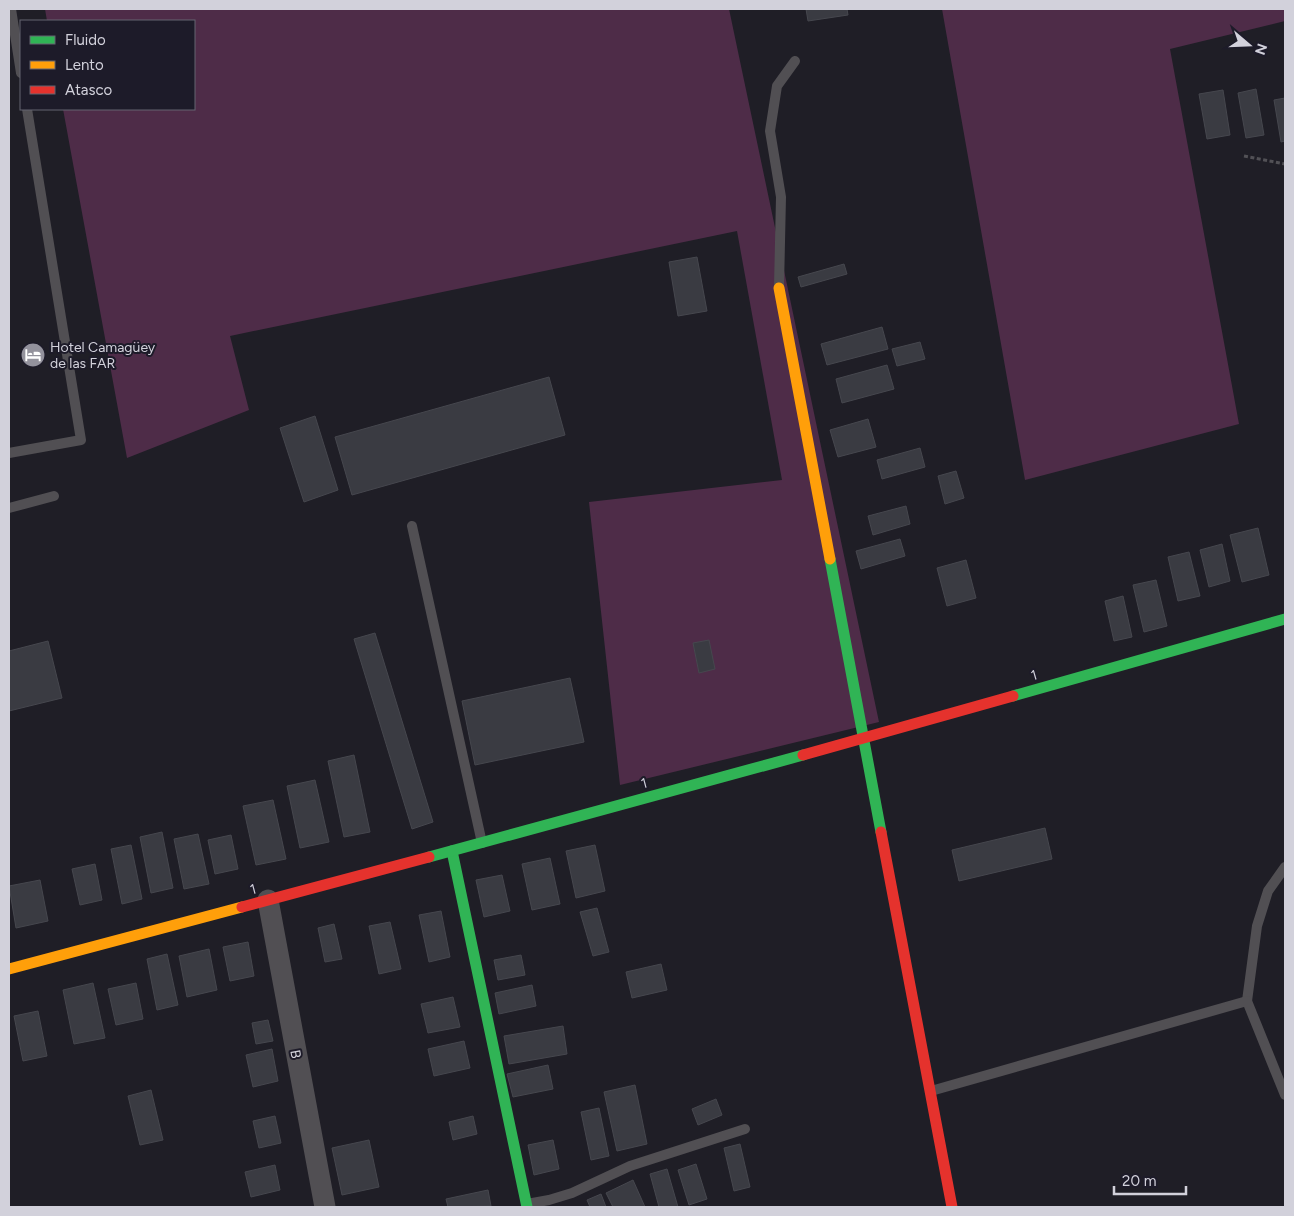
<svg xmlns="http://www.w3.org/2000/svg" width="1294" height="1216" viewBox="0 0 1294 1216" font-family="Figtree,sans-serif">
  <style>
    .green { fill: #4e2c48 }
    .building { fill: #3a3b42; stroke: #46474e }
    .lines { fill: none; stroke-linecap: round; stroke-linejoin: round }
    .path { stroke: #525156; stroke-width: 3; stroke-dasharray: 4 2.5; stroke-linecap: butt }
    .lane { stroke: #514f53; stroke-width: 10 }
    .street { stroke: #514f53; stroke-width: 21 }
    .fast { stroke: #30b455; stroke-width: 11 }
    .slow { stroke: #ff9f0a; stroke-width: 11 }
    .jam { stroke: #e5322d; stroke-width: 11 }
    .labels { text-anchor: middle; stroke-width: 4; stroke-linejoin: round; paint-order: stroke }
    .poi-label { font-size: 14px; fill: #d2d1db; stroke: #1d1b29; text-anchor: start }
    .street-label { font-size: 14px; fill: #d2d1db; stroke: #1d1b29 }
  </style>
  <rect width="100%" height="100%" fill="#1f1e26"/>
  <g class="green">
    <path d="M45 9H729L879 722 620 785 589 502 782 480 737 231 230 336 249 410 127 458 63 109H194V21H47Z"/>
    <path d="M942 9H1285V21L1170 49 1239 424 1025 480Z"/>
  </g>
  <g class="building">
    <path d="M806 9H847L848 15 808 21Z"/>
    <path d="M1256 89 1264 135 1246 138 1238 93Z"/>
    <path d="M1223 90 1230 135 1207 139 1199 94Z"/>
    <path d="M1285 98V141L1281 142 1274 100Z"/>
    <path d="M697 257 707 311 678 316 669 262Z"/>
    <path d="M844 264 847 274 801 287 798 277Z"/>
    <path d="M882 327 888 349 827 365 821 344Z"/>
    <path d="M920 342 925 359 897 366 892 349Z"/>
    <path d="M887 365 894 389 842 403 836 379Z"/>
    <path d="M549 377 565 435 352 495 335 437Z"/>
    <path d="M315 416 338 490 304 502 280 428Z"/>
    <path d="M868 419 876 447 838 457 830 430Z"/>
    <path d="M920 448 925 467 882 479 877 460Z"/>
    <path d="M956 471 964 498 945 504 938 476Z"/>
    <path d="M906 506 910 524 873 535 868 516Z"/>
    <path d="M1258 528 1269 575 1242 582 1230 535Z"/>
    <path d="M900 539 905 556 861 569 856 551Z"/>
    <path d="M1222 544 1230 581 1209 587 1200 550Z"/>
    <path d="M1189 552 1200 596 1178 601 1168 557Z"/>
    <path d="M966 560 976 598 947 606 937 568Z"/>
    <path d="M1156 580 1167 626 1144 632 1133 585Z"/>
    <path d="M1123 596 1132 637 1114 641 1105 601Z"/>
    <path d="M375 633 433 822 412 829 354 639Z"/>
    <path d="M709 640 715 669 699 673 693 643Z"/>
    <path d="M48 641 62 698 9 711V651Z"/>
    <path d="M570 678 584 742 475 765 462 701Z"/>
    <path d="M354 755 370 832 344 837 328 761Z"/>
    <path d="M315 780 329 842 300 848 287 786Z"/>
    <path d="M273 800 286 859 256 865 243 806Z"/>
    <path d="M1045 828 1052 859 959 881 952 850Z"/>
    <path d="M162 832 173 888 151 893 140 837Z"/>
    <path d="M198 834 209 884 184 889 174 839Z"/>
    <path d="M231 835 238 869 215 874 208 840Z"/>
    <path d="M131 845 142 899 122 904 111 849Z"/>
    <path d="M595 845 605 891 576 898 566 851Z"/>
    <path d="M550 858 560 904 532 910 522 864Z"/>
    <path d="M95 864 102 900 80 905 72 869Z"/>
    <path d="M502 875 510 911 484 917 476 880Z"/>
    <path d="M40 880 48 921 16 928 9 886Z"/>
    <path d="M597 908 609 952 593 956 580 912Z"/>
    <path d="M441 911 450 957 429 962 419 915Z"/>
    <path d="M390 922 401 969 379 974 369 926Z"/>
    <path d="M334 924 342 959 325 962 318 928Z"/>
    <path d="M248 942 254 976 230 981 223 947Z"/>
    <path d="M209 949 217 990 187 997 179 956Z"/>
    <path d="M167 954 178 1005 157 1010 147 959Z"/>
    <path d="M521 955 525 975 498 980 494 960Z"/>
    <path d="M661 964 667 990 632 998 626 972Z"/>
    <path d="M93 983 105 1038 74 1044 63 990Z"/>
    <path d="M136 983 143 1019 116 1025 108 989Z"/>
    <path d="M532 985 536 1006 499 1014 495 993Z"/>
    <path d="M453 997 460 1027 428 1033 421 1004Z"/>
    <path d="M38 1011 47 1056 23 1061 14 1016Z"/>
    <path d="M268 1020 273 1041 256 1044 252 1023Z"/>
    <path d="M563 1026 567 1054 509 1064 504 1036Z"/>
    <path d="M464 1041 470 1068 434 1076 428 1049Z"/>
    <path d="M272 1049 278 1081 253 1087 246 1055Z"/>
    <path d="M548 1065 553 1089 513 1097 507 1074Z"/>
    <path d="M635 1085 647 1144 617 1151 604 1092Z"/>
    <path d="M151 1090 163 1140 140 1145 128 1096Z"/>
    <path d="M716 1099 722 1115 698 1125 692 1109Z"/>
    <path d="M599 1108 609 1156 591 1160 581 1112Z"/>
    <path d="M275 1116 281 1143 259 1148 253 1121Z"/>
    <path d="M473 1116 477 1134 453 1140 449 1122Z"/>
    <path d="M369 1140 379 1187 342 1195 332 1148Z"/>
    <path d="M553 1140 559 1169 534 1175 528 1145Z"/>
    <path d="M740 1144 750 1187 734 1191 724 1148Z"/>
    <path d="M696 1164 707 1199 689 1205 678 1170Z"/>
    <path d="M275 1165 280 1190 251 1197 245 1172Z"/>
    <path d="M667 1169 678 1207H659L650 1174Z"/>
    <path d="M633 1180 645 1207H613L606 1193Z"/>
    <path d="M488 1190 491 1206 448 1207 446 1199Z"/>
    <path d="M601 1194 606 1207H590L587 1200Z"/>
  </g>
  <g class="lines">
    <path class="path" d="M1244 156 1285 164"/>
    <g class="lane">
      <path d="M11 9 21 73"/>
      <path d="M779 287 781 197 770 131 777 86 795 61"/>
      <path d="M9 453 81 440 27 109"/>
      <path d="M9 508 54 496"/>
      <path d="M412 526 482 843"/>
      <path d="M1247 1001 1257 926 1268 891 1285 867"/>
      <path d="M931 1091 1247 1001 1285 1095"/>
      <path d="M527 1204 549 1200 572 1193 630 1166 745 1129"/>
    </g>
    <path class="street" d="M268 900 325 1207"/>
    <g class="fast">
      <path d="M830 559 881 832"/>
      <path d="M1013 696 1285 619"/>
      <path d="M452 851 527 1207"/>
      <path d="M429 857 803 755"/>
    </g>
    <g class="slow">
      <path d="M779 288 830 559"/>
      <path d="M9 969 242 907"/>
    </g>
    <g class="jam">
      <path d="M803 755 1013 696"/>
      <path d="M881 832 952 1207"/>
      <path d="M242 907 429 857"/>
    </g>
  </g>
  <defs>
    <symbol id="hotel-disc" viewBox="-11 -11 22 22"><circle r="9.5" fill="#93929c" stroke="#1d1b29"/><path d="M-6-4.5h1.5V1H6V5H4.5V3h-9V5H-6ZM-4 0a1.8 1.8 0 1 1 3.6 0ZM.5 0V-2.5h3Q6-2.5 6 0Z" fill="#fff"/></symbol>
  </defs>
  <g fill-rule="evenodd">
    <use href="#hotel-disc" x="19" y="341" width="28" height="28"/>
  </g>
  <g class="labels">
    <g class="poi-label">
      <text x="50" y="352">Hotel Camagüey<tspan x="50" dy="16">de las FAR</tspan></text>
    </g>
    <g class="street-label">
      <text transform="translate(1034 675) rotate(-16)" y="5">1</text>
      <text transform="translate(644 783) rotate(-15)" y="5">1</text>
      <text transform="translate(253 889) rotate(-15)" y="5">1</text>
      <text transform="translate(296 1054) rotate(80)" y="5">B</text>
    </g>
  </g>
  <rect width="1294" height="1216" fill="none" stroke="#d2d1db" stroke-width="20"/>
  <rect x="20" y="20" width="175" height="90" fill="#1d1b29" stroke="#656470"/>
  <rect x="30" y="36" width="25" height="8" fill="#30b455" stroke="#656470"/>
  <text x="65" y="45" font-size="15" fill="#d2d1db">Fluido</text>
  <rect x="30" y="61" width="25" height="8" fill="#ff9f0a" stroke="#656470"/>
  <text x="65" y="70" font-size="15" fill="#d2d1db">Lento</text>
  <rect x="30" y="86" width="25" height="8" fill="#e5322d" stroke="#656470"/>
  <text x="65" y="95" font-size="15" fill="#d2d1db">Atasco</text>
  <g transform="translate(1249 45) rotate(109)" stroke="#1d1b29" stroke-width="4" paint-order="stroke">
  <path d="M0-4L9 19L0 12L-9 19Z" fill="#d2d1db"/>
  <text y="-8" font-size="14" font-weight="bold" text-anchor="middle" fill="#d2d1db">N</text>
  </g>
  <path d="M1114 1186v8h72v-8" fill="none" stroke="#d2d1db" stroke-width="2.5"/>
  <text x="1122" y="1186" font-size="15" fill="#d2d1db" stroke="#1d1b29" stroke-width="4" paint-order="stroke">20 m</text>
</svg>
